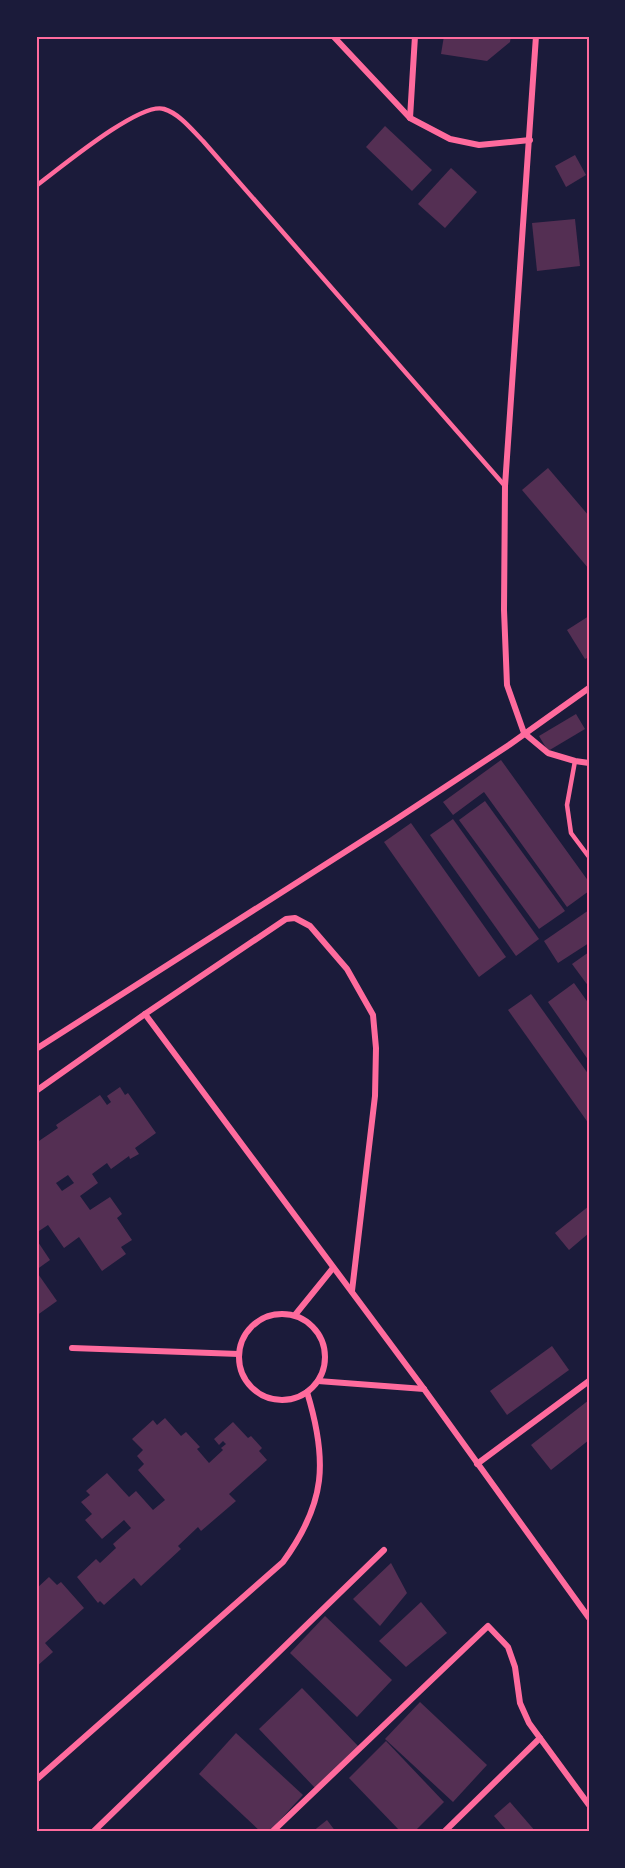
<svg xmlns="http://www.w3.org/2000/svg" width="625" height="1868" viewBox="0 0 625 1868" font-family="Cabin,sans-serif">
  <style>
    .building { fill: #542f53; fill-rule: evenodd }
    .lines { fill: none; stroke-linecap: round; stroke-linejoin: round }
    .service { stroke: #ff6b9d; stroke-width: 4.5 }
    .minor { stroke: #ff6b9d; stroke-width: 6 }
    .neatline { fill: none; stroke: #ff6b9d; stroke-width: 2 }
  </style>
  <rect width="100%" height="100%" fill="#1b1b3a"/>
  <g class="building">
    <path d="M444 36H511L510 42 487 61 441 54Z"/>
    <path d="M385 126 432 170 412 191 366 147Z"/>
    <path d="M575 155 586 175 566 187 555 166Z"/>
    <path d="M451 168 477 192 445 228 418 204Z"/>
    <path d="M575 219 580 266 537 271 532 223Z"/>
    <path d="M548 468 589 516V569L522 490Z"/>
    <path d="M589 616V657L585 659 567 630Z"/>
    <path d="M576 714 585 729 548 751 539 736Z"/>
    <path d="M501 760 589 882V891L567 907 484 792 453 815 443 802Z"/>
    <path d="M485 801 565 911 539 929 459 820Z"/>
    <path d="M453 819 539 939 516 956 430 835Z"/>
    <path d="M411 823 506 957 479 977 384 842Z"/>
    <path d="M589 910V943L558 963 544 941Z"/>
    <path d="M589 952V987L572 964Z"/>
    <path d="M574 983 589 1004V1061L548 1002Z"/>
    <path d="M531 994 589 1075V1124L508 1010Z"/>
    <path d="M120 1087 125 1095 128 1093 156 1133 135 1148 139 1154 130 1159 129 1156 111 1169 107 1163 92 1174 98 1183 80 1196 90 1210 110 1197 122 1214 117 1218 132 1240 121 1247 126 1254 102 1271 79 1237 64 1248 48 1225 36 1233V1143L58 1128 56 1125 100 1095 107 1105 111 1102 107 1096ZM68 1175 74 1183 62 1191 56 1183Z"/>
    <path d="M589 1206V1233L569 1250 555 1233Z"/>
    <path d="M36 1239 50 1260 36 1270Z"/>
    <path d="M36 1271 57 1301 36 1316Z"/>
    <path d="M552 1346 569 1370 507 1415 490 1391Z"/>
    <path d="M589 1400V1440L551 1470 531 1445Z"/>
    <path d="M165 1418 181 1436 186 1432 200 1447 197 1449 209 1463 223 1450 221 1448 226 1444 223 1441 219 1445 214 1439 233 1422 248 1438 251 1436 262 1448 259 1451 267 1460 229 1494 236 1501 201 1531 198 1527 178 1546 181 1549 141 1586 134 1578 104 1605 100 1601 98 1603 77 1577 96 1559 100 1563 116 1548 113 1544 131 1528 124 1520 102 1539 85 1520 92 1514 81 1502 90 1495 86 1491 107 1473 129 1497 136 1491 153 1510 165 1500 138 1470 144 1464 137 1456 143 1450 132 1439 153 1420 157 1425Z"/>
    <path d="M391 1563 407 1593 380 1626 353 1599Z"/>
    <path d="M49 1577 57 1585 61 1582 84 1608 45 1643 53 1652 36 1667V1606L38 1604 36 1589Z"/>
    <path d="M421 1602 447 1633 406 1667 379 1641Z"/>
    <path d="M325 1616 392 1680 357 1717 290 1653Z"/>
    <path d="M302 1688 359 1747 316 1789 259 1729Z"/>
    <path d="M420 1702 487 1765 453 1802 385 1739Z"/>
    <path d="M236 1733 303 1795 269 1832H261L199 1774Z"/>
    <path d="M386 1741 444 1802 414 1832H401L349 1778Z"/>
    <path d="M510 1802 536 1832H508L494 1816Z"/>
    <path d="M327 1820 336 1832H312Z"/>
  </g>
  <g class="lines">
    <g class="service">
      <path d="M36 186C59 169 140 101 164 109 180 114 192 130 203 141L505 486"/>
      <path d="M575 761 567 805 571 833 589 857"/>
    </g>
    <g class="minor">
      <path d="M333 36 410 118 450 139 479 145 530 140"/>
      <path d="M536 36 505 486 504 610 507 685 524 733 548 753 575 761 589 763"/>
      <path d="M410 118 415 36"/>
      <path d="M145 1014 424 1389 589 1618"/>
      <path d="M36 1049 395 820 509 745 589 688"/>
      <path d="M36 1091 145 1014 286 919 295 918 310 926 347 969 373 1015 376 1048 375 1096 352 1291"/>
      <circle cx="282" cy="1357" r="43"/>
      <path d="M295 1315 333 1268"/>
      <path d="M72 1348 239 1354"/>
      <path d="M318 1381 424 1389"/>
      <path d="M477 1464 589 1381"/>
      <path d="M36 1780 283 1562C326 1503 328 1461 307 1392"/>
      <path d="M93 1832 384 1550"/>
      <path d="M272 1832 488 1626 508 1647 515 1667 520 1703 529 1723 589 1805"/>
      <path d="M444 1832 540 1738"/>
    </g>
  </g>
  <rect width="625" height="1868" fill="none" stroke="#1b1b3a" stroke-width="75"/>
  <rect x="38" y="38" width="550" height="1792" class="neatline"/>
</svg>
